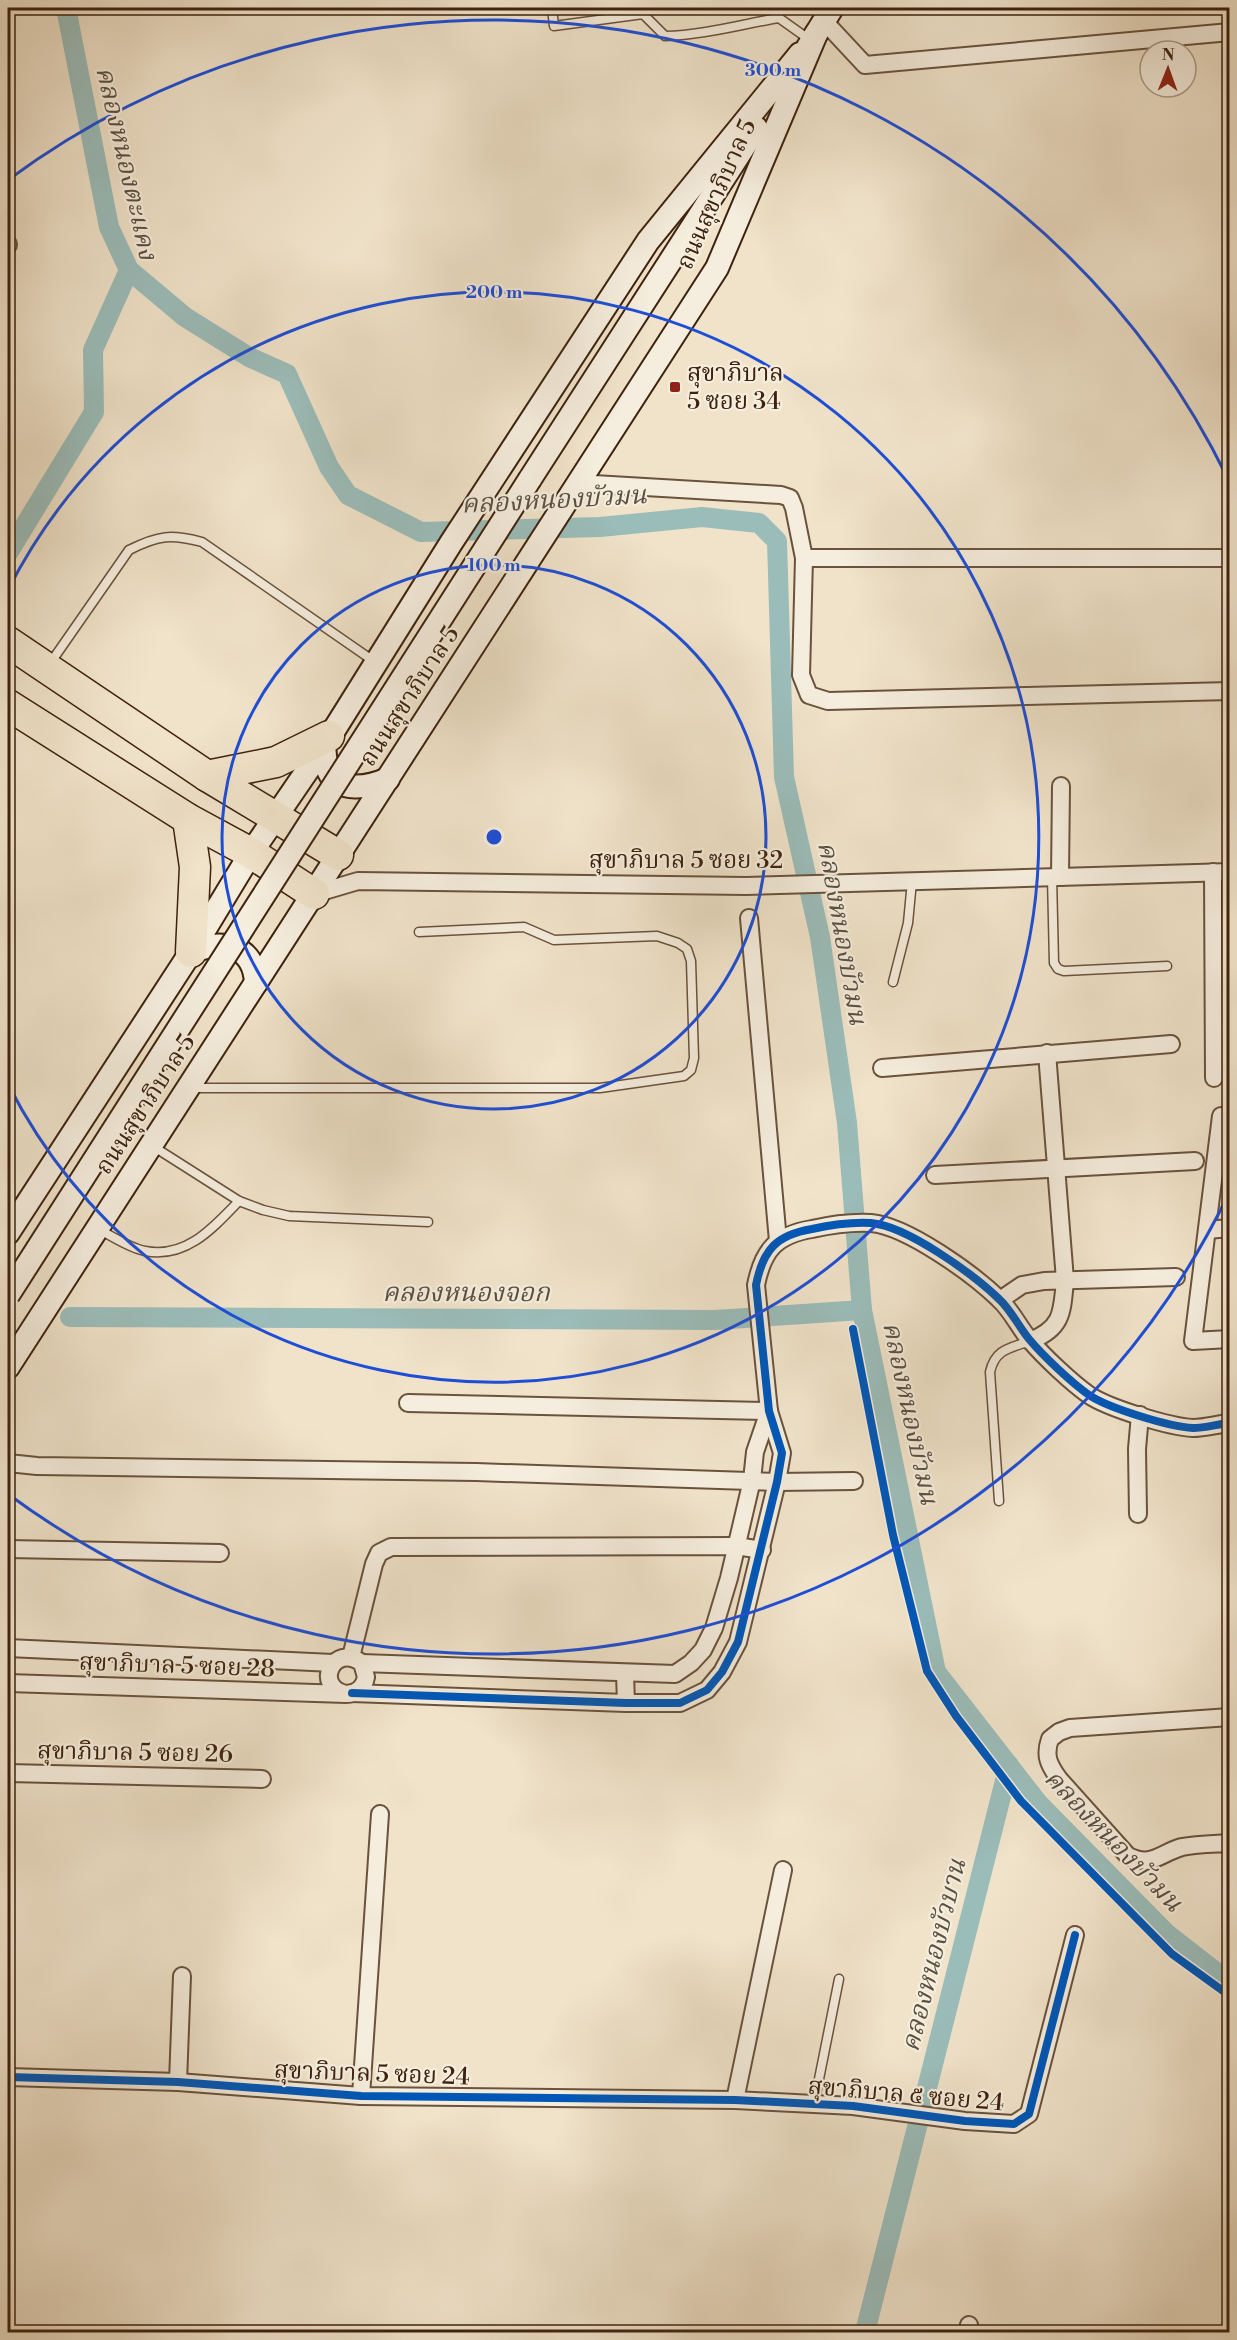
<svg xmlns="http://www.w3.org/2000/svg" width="1237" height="2340" viewBox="0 0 1237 2340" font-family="'Libre Bodoni','Noto Serif Thai',serif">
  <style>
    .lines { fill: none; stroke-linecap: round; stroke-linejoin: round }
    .canal { stroke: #9bbdba; stroke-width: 20 }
    .service-casing { stroke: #6a523d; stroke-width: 11 }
    .minor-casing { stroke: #6a523d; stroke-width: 20 }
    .secondary-casing { stroke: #3e220e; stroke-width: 26 }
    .motorway-casing { stroke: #3e220e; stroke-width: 33 }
    .service { stroke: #f5eddd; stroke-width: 8 }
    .minor { stroke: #f5eddd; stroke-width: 16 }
    .secondary { stroke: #f5eddd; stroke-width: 22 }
    .motorway { stroke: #f0e3ca; stroke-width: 30 }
    .secondary-bridge-casing { stroke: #3e220e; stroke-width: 26; stroke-linecap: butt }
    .secondary-bridge { stroke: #f5eddd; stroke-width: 22 }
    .cycleway-casing { stroke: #f5eddd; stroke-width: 11 }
    .cycleway { stroke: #0057b8; stroke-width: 8 }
    .ring { fill: none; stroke: #1d4ed8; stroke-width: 3 }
    .poi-dot { fill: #8f2418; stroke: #f5eddd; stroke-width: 2 }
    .labels { text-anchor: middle; stroke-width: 4.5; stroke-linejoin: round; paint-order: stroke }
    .street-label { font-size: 24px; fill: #3e220e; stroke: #f5eddd }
    .poi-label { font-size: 24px; fill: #3e220e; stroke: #f5eddd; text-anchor: start }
    .water-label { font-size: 26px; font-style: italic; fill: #5a5042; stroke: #f5eddd }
    .centre { fill: #1d4ed8; stroke: #f5eddd; stroke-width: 3 }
    .ring-label { font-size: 18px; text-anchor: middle; font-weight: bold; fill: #1d4ed8; stroke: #f5eddd; stroke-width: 4.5; stroke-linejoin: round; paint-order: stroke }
  </style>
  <rect width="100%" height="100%" fill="#f0e3ca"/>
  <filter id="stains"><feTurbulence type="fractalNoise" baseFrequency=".00333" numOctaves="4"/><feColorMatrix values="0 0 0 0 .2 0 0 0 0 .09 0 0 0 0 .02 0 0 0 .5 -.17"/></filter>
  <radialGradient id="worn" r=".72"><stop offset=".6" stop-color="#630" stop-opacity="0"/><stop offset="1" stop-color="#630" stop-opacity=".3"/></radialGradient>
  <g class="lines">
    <g class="canal">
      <path d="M66 8 109 227 129 270 185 317 249 357 287 374 329 467 348 495 421 532 600 527 702 517 759 523 777 541 784 777 820 937 847 1123 862 1310 936 1672 1038 1803 1167 1934 1230 1983"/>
      <path d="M8 553 94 412 93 350 129 270"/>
      <path d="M70 1317 715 1320 862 1310"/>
      <path d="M865 2332 1009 1765"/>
    </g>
    <defs>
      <g id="service">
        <path d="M552 8 554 26 643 14 665 36C704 35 742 24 779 18L810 40"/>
        <path d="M49 665 129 550C159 535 171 534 202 542L375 662"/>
        <path d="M1052 877 1054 963 1058 969 1064 971 1167 966"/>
        <path d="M893 982 908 923 912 881"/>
        <path d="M190 1088H600L684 1076 691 1070 694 1058 691 961 687 949 678 943 657 936 554 940 524 927 419 932"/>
        <path d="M151 1145 239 1201 263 1210 289 1216 428 1222"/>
        <path d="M98 1229C112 1236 129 1248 145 1251 186 1259 213 1228 239 1201"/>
        <path d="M999 1501 990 1372C995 1349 1010 1348 1030 1341"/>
        <path d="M814 2104 839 1979"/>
      </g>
      <g id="minor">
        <path d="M824 21 865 65 1230 32"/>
        <path d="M8 244V245"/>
        <path d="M577 483 781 495 790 498 794 508 804 558 801 675 809 695 828 701 1230 691"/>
        <path d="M804 558H1230"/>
        <path d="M1213 872 1214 1078"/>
        <path d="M1060 877 1061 786"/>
        <path d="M314 894 358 881 746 886 1230 872"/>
        <path d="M749 918 778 1241"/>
        <path d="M882 1068 1171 1044"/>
        <path d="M1230 1116H1221L1193 1341 1230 1339"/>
        <path d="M935 1175 1195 1161"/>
        <path d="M1207 1230 1230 1228"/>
        <path d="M1000 1300 1022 1285 1044 1281 1176 1277"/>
        <path d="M1030 1341C1063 1328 1062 1312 1065 1280L1047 1053"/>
        <path d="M408 1403 769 1411"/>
        <path d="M8 1463 37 1466 476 1472 777 1482 854 1481"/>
        <path d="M1138 1514 1137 1449 1140 1415"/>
        <path d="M8 1549 220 1553"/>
        <path d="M8 1648 333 1663"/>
        <path d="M351 1657 374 1564 379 1553 391 1547 736 1546 762 1550"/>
        <path d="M362 1663 675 1674 691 1663 703 1650 714 1628 729 1578 752 1480 755 1452 769 1411"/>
        <path d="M625 1674 626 1703"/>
        <path d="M8 1683 346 1694C357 1694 364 1688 366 1677L362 1663C333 1642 313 1687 346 1694"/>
        <path d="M352 1693 626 1703H680L707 1690 722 1672 738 1642 777 1482 782 1453 769 1411 756 1285C763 1250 776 1235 812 1229 830 1225 853 1222 871 1223 907 1226 973 1274 999 1299 1011 1310 1019 1327 1029 1339 1043 1356 1072 1383 1089 1395 1108 1408 1170 1427 1193 1428 1205 1428 1218 1424 1230 1423"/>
        <path d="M1230 1717 1070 1728 1059 1732 1050 1739C1044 1756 1049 1765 1059 1779L1128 1856C1152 1868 1160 1853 1182 1847 1197 1844 1214 1844 1230 1843"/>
        <path d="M8 1773 262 1779"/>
        <path d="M8 2077 178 2082 361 2096 735 2100 814 2104 853 2106 965 2121 1014 2124 1029 2114 1075 1935"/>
        <path d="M178 2082 182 1976"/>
        <path d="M361 2096 380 1814"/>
        <path d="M735 2100 783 1870"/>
        <path d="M967 2332 969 2325"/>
      </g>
      <g id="secondary">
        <path d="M808 47 832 8"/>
        <path d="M530 479 756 128"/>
        <path d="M324 746C325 754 325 763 328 770 338 794 370 787 388 779"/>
        <path d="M191 952C221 939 254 944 256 983"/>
        <path d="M8 1233 191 952 251 853 324 746 451 543 648 241 800 54"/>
        <path d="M8 1367 717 268 816 34"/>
      </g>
      <g id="motorway">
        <path d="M8 642 207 776 338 855"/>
        <path d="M8 705 188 819 251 853 314 894"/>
        <path d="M207 776 276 762 329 736"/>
        <path d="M188 819 195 867 191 952"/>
      </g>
    </defs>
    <use href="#service" class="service-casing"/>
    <use href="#minor" class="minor-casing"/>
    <use href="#secondary" class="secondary-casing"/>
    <use href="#motorway" class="motorway-casing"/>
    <use href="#service" class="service"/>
    <use href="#minor" class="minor"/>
    <use href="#secondary" class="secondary"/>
    <use href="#motorway" class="motorway"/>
    <defs>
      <path id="secondary-bridge" d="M8 1295 530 479"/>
    </defs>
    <use href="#secondary-bridge" class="secondary-bridge-casing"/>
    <use href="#secondary-bridge" class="secondary-bridge"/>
    <defs>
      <g id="cycleway">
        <path d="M853 1329 893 1535 927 1671 956 1716 1021 1801 1172 1954 1230 1996"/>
        <path d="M352 1693 626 1703H680L707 1690 722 1672 738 1642 777 1482 782 1453 769 1411 756 1285C763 1250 776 1235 812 1229 830 1225 853 1222 871 1223 907 1226 973 1274 999 1299 1011 1310 1019 1327 1029 1339 1043 1356 1072 1383 1089 1395 1108 1408 1170 1427 1193 1428 1205 1428 1218 1424 1230 1423"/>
        <path d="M8 2077 178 2082 361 2096 735 2100 814 2104 853 2106 965 2121 1014 2124 1029 2114 1075 1935"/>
      </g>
    </defs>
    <use href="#cycleway" class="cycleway-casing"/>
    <use href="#cycleway" class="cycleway"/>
  </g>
  <g class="ring">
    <circle cx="494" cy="837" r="272"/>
    <path d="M8 590A545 545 0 1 1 8 1084"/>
    <path d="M1228 1195A817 817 0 0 1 8 1494M8 180A817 817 0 0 1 1228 479"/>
  </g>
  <rect class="poi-dot" x="669" y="381" width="12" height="12" rx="3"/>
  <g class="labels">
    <g class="street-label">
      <text transform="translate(716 194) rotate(-66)" y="8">ถนนสุขาภิบาล 5</text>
      <text transform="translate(409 696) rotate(-57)" y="8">ถนนสุขาภิบาล 5</text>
      <text x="686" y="868">สุขาภิบาล 5 ซอย 32</text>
      <text transform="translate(145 1104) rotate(-57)" y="8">ถนนสุขาภิบาล 5</text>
      <text transform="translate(177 1665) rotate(2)" y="8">สุขาภิบาล 5 ซอย 28</text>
      <text transform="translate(135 1752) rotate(1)" y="8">สุขาภิบาล 5 ซอย 26</text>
      <text transform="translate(372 2073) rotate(2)" y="8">สุขาภิบาล 5 ซอย 24</text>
      <text transform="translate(906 2094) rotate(5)" y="8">สุขาภิบาล ๕ ซอย 24</text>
    </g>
    <g class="poi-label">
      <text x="687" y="381">สุขาภิบาล<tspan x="687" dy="28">5 ซอย 34</tspan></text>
    </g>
    <g class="water-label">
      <text transform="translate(127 163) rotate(77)" y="9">คลองหนองตะแคง</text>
      <text transform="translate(554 499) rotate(-3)" y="9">คลองหนองบัวมน</text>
      <text transform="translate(843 933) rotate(80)" y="9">คลองหนองบัวมน</text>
      <text x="466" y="1301">คลองหนองจอก</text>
      <text transform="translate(911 1413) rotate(78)" y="9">คลองหนองบัวมน</text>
      <text transform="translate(1114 1840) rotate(46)" y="9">คลองหนองบัวมน</text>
      <text transform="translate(933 1955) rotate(-76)" y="9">คลองหนองบัวบาน</text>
    </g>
  </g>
  <circle cx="494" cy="837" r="9" class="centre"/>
  <g class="ring-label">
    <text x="773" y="76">300 m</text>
    <text x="494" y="298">200 m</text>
    <text x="494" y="571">100 m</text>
  </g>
  <rect width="1237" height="2340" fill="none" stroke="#f0e3ca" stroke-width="30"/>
  <rect x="9" y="9" width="1219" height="2322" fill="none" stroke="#3e220e" stroke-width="3"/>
  <rect x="15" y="15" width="1207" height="2310" fill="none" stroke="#3e220e" stroke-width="1.5"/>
  <g transform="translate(1168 69) rotate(1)"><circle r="28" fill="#f5eddd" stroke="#ac9c8a" stroke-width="1.5"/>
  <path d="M0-4.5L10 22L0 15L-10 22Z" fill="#8f2418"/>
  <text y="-9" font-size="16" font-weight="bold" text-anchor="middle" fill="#3e220e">N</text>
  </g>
  <rect width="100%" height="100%" filter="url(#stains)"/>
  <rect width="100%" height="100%" fill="url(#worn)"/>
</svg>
